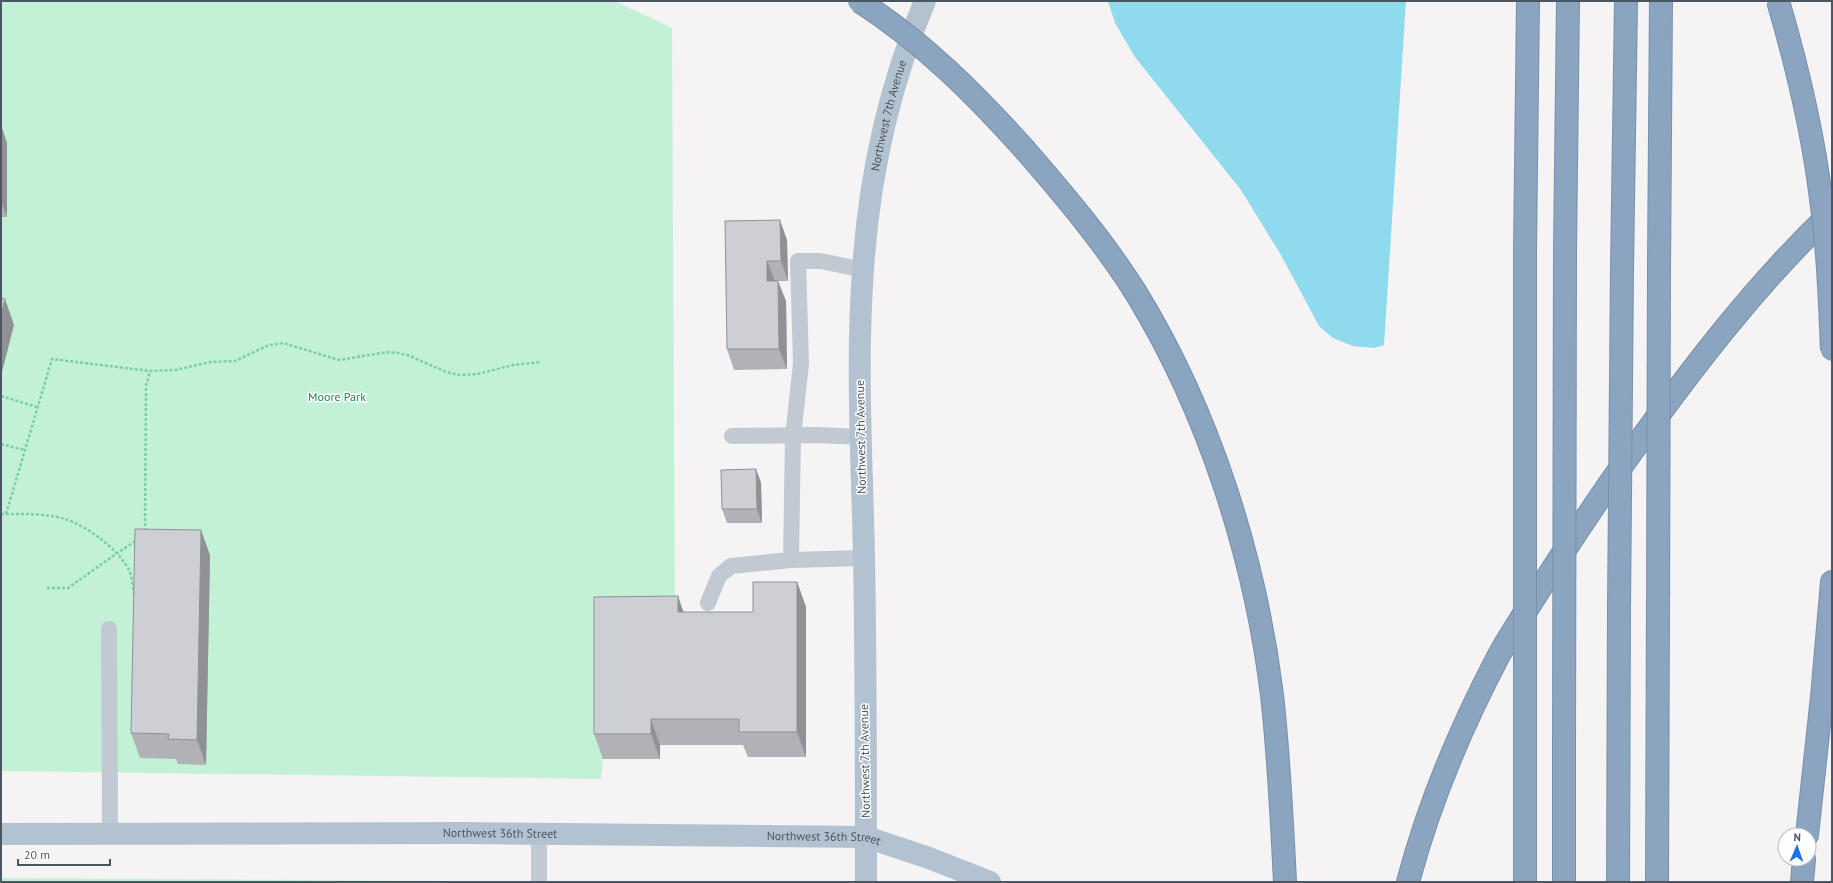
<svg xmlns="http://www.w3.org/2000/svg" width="1833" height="883" viewBox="0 0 1833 883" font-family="'PT Sans',sans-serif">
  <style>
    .green { fill: #c3f1d5 }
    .water { fill: #90daee }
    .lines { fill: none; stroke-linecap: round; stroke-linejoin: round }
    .highway-casing { stroke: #7690ad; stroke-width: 24 }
    .path { stroke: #7ad0a6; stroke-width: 2.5; stroke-dasharray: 3 2; stroke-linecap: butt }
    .lane { stroke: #c1cad2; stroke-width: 16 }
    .primary { stroke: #b3c2d1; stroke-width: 22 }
    .highway { stroke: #8ba5c1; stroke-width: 22 }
    .highway-bridge-casing { stroke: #7690ad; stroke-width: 24; stroke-linecap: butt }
    .highway-bridge { stroke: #8ba5c1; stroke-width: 22 }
    .wall { fill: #b0b2b7 }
    .shaded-wall { fill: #909195 }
    .building { fill: #cdcfd5; stroke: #909195 }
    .labels { text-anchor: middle; stroke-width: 3; stroke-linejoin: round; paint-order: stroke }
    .street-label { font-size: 12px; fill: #4a5661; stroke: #fff }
    .park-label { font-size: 12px; fill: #17864f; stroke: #fff }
  </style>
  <rect width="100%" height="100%" fill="#f5f3f3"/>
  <g class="green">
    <path d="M1 1H615L672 28 675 622 603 759 601 779 1 771Z"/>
    <path d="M1 878 454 881V882H1Z"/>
  </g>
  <path class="water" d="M1108 1H1406L1384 345 1374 348 1353 346 1333 338 1319 326 1281 255 1241 190 1135 57 1115 23Z"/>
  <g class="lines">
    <defs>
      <g id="highway">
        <path d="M1026 151C1065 196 1104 242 1136 293 1209 412 1255 557 1272 695 1279 757 1282 820 1285 882"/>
        <path d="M1525 252 1528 1"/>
        <path d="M1565 252 1568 1"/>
        <path d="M1659 268 1661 1"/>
        <path d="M1622 270 1626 1"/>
        <path d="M1807 835 1822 697 1832 582"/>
        <path d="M1408 882C1429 803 1461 727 1499 655 1509 637 1520 620 1531 603 1563 552 1596 502 1631 453 1692 368 1756 284 1832 212"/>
        <path d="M1525 882V750"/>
        <path d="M1564 882V750"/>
        <path d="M1618 882 1619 609"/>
        <path d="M1657 882 1658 609"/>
        <path d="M1802 882 1804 859"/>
      </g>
    </defs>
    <use href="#highway" class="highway-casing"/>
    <g class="path">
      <path d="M1 396 37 407"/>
      <path d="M1 444 25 450"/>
      <path d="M1 514C22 514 45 513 65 519 87 526 120 550 130 572 132 579 133 587 134 593"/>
      <path d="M6 514 52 359 150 371"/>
      <path d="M145 531 146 386 150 371 175 370 210 362 235 361 269 345 283 343 339 360 388 352 398 353 410 356 446 372 459 375 478 374 513 365 541 362"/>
      <path d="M47 588H68L116 554 137 540"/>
    </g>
    <g class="lane">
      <path d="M732 436 816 435 861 437"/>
      <path d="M791 560 793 436 801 364 798 261H821L863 270"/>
      <path d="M708 603 719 576 731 566 791 560 864 558"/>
      <path d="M109 629 110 834"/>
      <path d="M539 882V834"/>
    </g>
    <g class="primary">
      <path id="s1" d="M1 834 465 833 866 837 929 858 990 882"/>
      <path id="s2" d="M866 882C866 773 866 664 864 556 862 461 856 364 863 270 869 178 889 86 925 1"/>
    </g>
    <use href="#highway" class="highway"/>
    <defs>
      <g id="highway-bridge">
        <path d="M859 1C924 43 974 93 1026 151"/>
        <path d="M1778 1C1797 66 1813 132 1821 199 1828 249 1830 300 1832 350"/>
        <path d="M1525 252V750"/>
        <path d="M1619 609 1622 270"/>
        <path d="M1658 609 1659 268"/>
        <path d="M1564 750 1565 252"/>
      </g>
    </defs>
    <use href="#highway-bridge" class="highway-bridge-casing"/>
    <use href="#highway-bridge" class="highway-bridge"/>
  </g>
  <g class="wall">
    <path d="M1 125 7 143V217H1Z"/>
    <path d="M725 221 787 240 788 281H775L786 301 787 369 734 370 727 349Z"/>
    <path d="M756 469 761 483 762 523H727L722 509Z"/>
    <path d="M210 555 206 765 178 764 176 759 140 758 131 733Z"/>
    <path d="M797 582 806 607V757H748L743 745H660V759H603L594 734 684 612H753Z"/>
  </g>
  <g class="shaded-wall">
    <path d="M1 125 7 143V217L1 201Z"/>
    <path d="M780 220 787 240 788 281 781 261Z"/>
    <path d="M767 261 775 281H767Z"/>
    <path d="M778 281 786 301 787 369 779 349Z"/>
    <path d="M5 299 14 325 2 372 1 370V315Z"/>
    <path d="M756 469 761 483 762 523 757 509Z"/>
    <path d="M201 530 210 555 206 765 197 740Z"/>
    <path d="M797 582 806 607V757L797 732Z"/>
    <path d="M678 596 687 622 678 612Z"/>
    <path d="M651 719 660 745V759L651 734Z"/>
  </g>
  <g class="building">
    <path d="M780 220 781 261H767V281H778L779 349H727L725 221Z"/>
    <path d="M1 298 5 299 1 315Z"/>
    <path d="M756 469 757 509H722L721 470Z"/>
    <path d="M135 529 201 530 197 740 168 739 169 734 131 733Z"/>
    <path d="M753 582H797V732H739V719H651V734H594V597L678 596V612H753Z"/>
  </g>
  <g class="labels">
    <g class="street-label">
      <text dy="4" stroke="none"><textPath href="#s2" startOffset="769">Northwest 7th Avenue</textPath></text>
      <text transform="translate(861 437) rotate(-91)" y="4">Northwest 7th Avenue</text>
      <text transform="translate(865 761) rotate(-91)" y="4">Northwest 7th Avenue</text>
      <text dy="4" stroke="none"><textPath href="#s1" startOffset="499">Northwest 36th Street</textPath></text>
      <text dy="4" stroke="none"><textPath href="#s1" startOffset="823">Northwest 36th Street</textPath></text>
    </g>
    <g class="park-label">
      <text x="337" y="401">Moore Park</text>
    </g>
  </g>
  <rect width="1833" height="883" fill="none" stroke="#4a5661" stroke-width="4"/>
  <g transform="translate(1797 847) rotate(2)"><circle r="19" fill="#ffffff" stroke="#b7bbc0"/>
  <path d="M0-3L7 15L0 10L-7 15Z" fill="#1a73e8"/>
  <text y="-6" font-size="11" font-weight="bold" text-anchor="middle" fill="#4a5661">N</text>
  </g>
  <path d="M18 859v6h92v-6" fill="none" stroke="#4a5661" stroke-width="2"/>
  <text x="24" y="859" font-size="12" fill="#4a5661" stroke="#ffffff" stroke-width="3" paint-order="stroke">20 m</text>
</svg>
